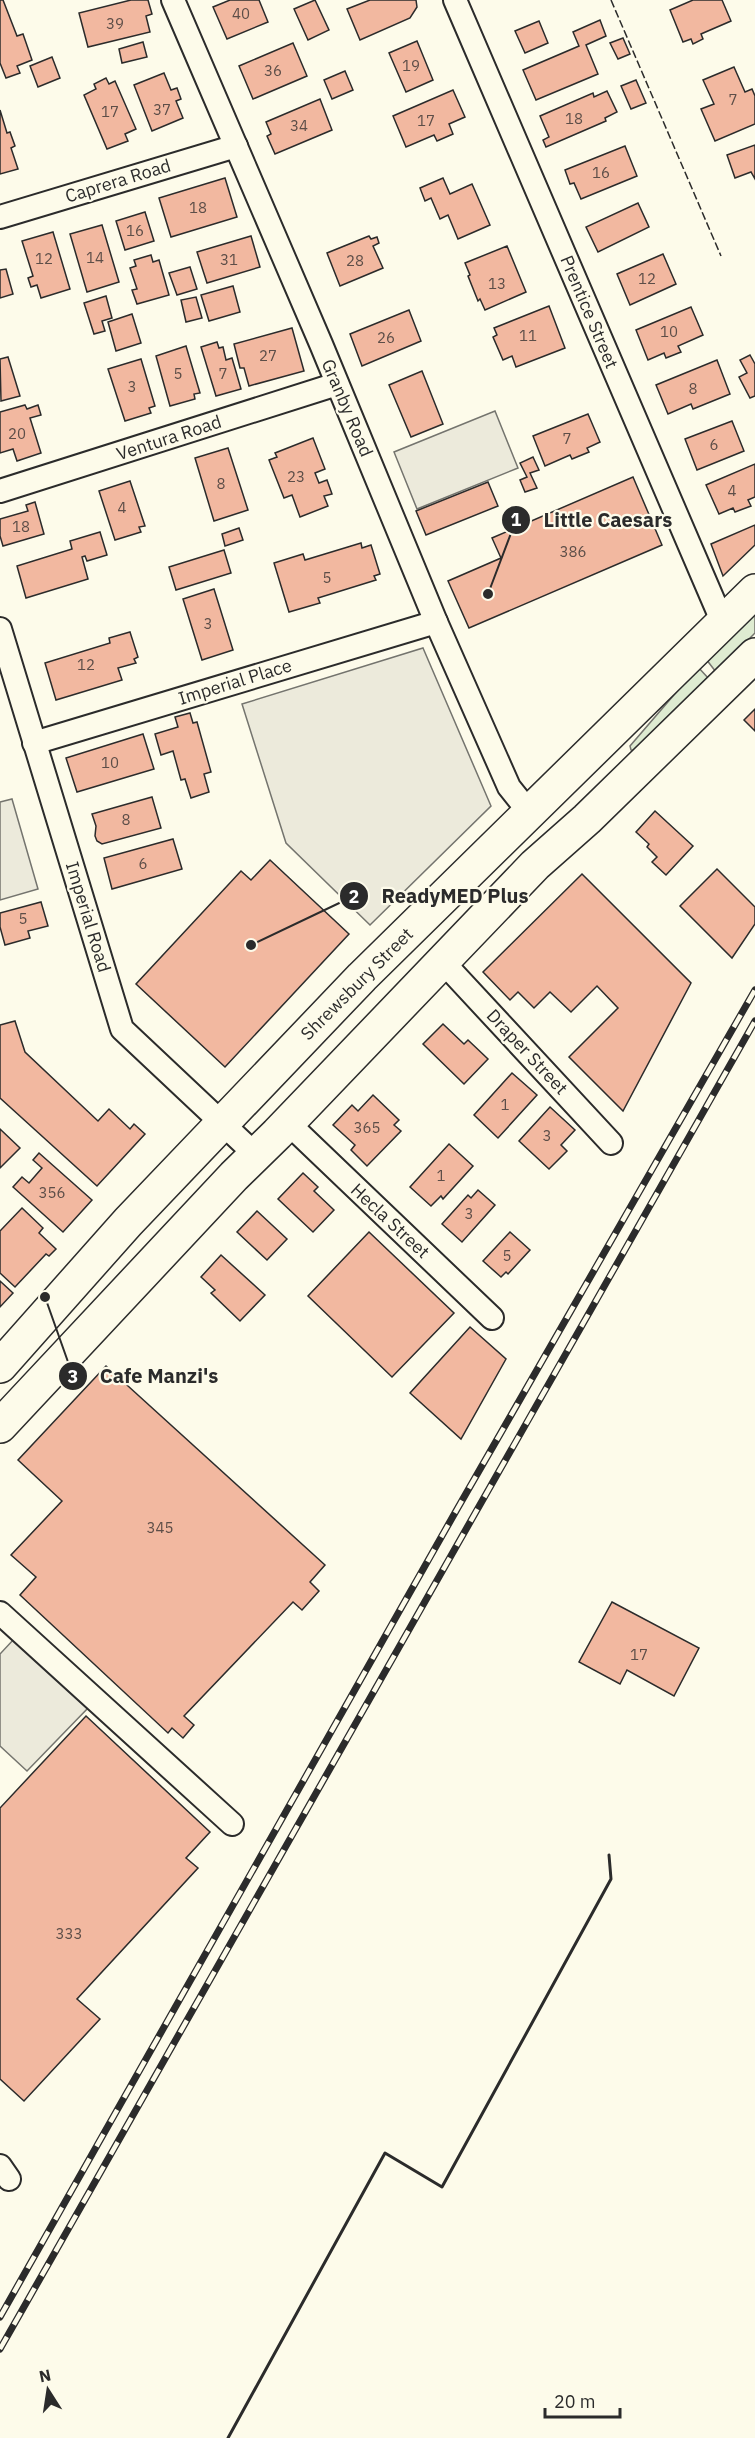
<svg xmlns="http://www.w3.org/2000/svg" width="755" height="2438" viewBox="0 0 755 2438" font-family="'IBM Plex Sans',sans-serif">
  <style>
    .green { fill: #deebd1; stroke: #74746e; stroke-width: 1.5 }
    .parking { fill: #eceadb; stroke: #74746e; stroke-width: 1.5 }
    .building { fill: #f2b8a0; stroke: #2b2b2b; stroke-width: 1.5 }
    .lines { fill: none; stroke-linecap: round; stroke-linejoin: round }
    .minor-casing { stroke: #2b2b2b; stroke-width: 26 }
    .primary-casing { stroke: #2b2b2b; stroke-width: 36 }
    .minor { stroke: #fdfbea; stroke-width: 22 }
    .primary { stroke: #fdfbea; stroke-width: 33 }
    .rail-casing { stroke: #2b2b2b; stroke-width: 7 }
    .rail { stroke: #fdfbea; stroke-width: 4.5; stroke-dasharray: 14; stroke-linecap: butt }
    .fence { stroke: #2b2b2b; stroke-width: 1.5; stroke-dasharray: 8 3; stroke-linecap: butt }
    .wall { stroke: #2b2b2b; stroke-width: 3 }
    .labels { text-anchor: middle; stroke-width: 4.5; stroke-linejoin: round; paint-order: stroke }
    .number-label { font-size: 15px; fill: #5d4e48 }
    .street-label { font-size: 18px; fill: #2b2b2b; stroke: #fdfbea }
    .leader { fill: none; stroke: #2b2b2b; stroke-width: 2 }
    .callout-dot { fill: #2b2b2b; stroke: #fdfbea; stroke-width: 2 }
    .mark-label { font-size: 18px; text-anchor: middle; font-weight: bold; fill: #fff }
    .callout-label { font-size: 20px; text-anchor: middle; font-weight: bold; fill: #2b2b2b; stroke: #fdfbea; stroke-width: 4.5; stroke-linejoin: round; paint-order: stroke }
  </style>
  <rect width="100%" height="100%" fill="#fdfbea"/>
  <g class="green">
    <path d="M755 611V633L716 672 706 659Z"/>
    <path d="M698 667 709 679 635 751 631 750 630 746Z"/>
  </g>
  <g class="parking">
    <path d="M495 411 518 468 417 509 394 452Z"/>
    <path d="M423 648 491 806 370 925 286 843 242 704Z"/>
    <path d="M12 799 38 889 0 900V802Z"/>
    <path d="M14 1639 88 1708 27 1771 0 1746V1654Z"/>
  </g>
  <g class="building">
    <path d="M0 0H3L17 36 23 34 32 60 17 66 20 73 6 78 0 63Z"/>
    <path d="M131 0H148L152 14 146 16 150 32 88 47 79 13Z"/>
    <path d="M230 0H259L268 22 227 39 213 7Z"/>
    <path d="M315 0 329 30 308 40 294 9Z"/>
    <path d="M370 0H416L417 7 410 18 360 40 347 9Z"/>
    <path d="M693 0H722L731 21 701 34 703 39 693 44 691 39 683 42 670 10Z"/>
    <path d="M600 20 606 36 586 45 598 74 536 100 523 70 579 46 573 32Z"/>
    <path d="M539 21 548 43 525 53 515 31Z"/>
    <path d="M623 38 630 54 618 59 610 43Z"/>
    <path d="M417 41 433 80 406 92 389 53Z"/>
    <path d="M143 42 147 57 122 63 119 49Z"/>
    <path d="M293 43 307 76 253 99 239 66Z"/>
    <path d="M52 57 60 78 38 87 30 66Z"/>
    <path d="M734 67 745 92 752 89 755 96V124L715 141 701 109 714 104 703 80Z"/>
    <path d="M345 71 353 90 332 99 324 80Z"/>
    <path d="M164 73 171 90 177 88 181 99 176 101 183 118 152 131 134 85Z"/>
    <path d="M106 78 109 84 115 81 136 129 125 134 128 141 107 149 84 95 96 89 94 84Z"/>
    <path d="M636 80 646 103 631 109 621 86Z"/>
    <path d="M453 90 465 117 449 124 453 134 437 141 434 135 406 147 393 116Z"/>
    <path d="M607 91 617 112 605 118 606 121 546 147 543 140 549 137 540 116 593 93 594 97Z"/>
    <path d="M320 99 332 130 275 154 267 136 271 134 266 122Z"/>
    <path d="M0 110 7 133 10 132 15 146 11 148 18 169 0 174Z"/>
    <path d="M755 145V179L751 172 735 178 727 155Z"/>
    <path d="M625 146 637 176 581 199 574 183 570 184 565 170Z"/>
    <path d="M225 178 237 217 171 237 159 198Z"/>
    <path d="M443 178 450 194 472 184 490 225 458 239 448 215 440 219 431 198 425 201 420 188Z"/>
    <path d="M638 203 649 227 598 252 586 227Z"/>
    <path d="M145 212 154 241 125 250 116 221Z"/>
    <path d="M102 225 119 282 87 292 70 234Z"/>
    <path d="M53 232 70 289 41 298 37 285 31 287 28 278 33 276 22 241Z"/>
    <path d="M251 236 260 267 207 283 197 252Z"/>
    <path d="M369 236 371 239 377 237 379 243 373 246 383 268 340 286 327 253Z"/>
    <path d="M507 246 526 292 485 310 480 299 478 301 468 276 470 275 465 263Z"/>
    <path d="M663 254 676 284 630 305 617 274Z"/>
    <path d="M151 255 153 262 159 260 169 295 137 304 132 290 137 289 130 268 136 266 134 260Z"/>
    <path d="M190 267 197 289 177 295 169 273Z"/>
    <path d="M6 269 13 294 0 298V270Z"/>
    <path d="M233 286 240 312 209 321 201 295Z"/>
    <path d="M106 296 112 318 102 321 105 331 94 334 84 303Z"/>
    <path d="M196 297 202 318 186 322 181 300Z"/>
    <path d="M549 306 565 348 516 367 512 356 503 360 493 337 497 335 494 328Z"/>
    <path d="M691 307 703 335 678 346 681 352 666 358 664 353 648 360 636 330Z"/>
    <path d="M409 310 421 341 362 366 350 334Z"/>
    <path d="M132 314 141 343 116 351 108 322Z"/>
    <path d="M292 328 304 371 249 386 244 368H240L234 344Z"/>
    <path d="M217 342 219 348 223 347 226 360 232 358 241 389 216 396 201 347Z"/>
    <path d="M186 346 200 393 194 394 195 399 170 406 156 356Z"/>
    <path d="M750 355 755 364V396L750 398 739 377 747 373 740 360Z"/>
    <path d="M8 357 20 396 1 401 0 359Z"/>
    <path d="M141 359 155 406 149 408 151 413 125 421 108 369Z"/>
    <path d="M717 360 730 394 693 409 691 404 668 414 656 385Z"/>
    <path d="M422 371 443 424 411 437 389 385Z"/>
    <path d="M25 405 27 409 38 405 41 415 30 418 41 453 17 461 13 449 0 453V412Z"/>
    <path d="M588 414 600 442 587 448 589 452 572 459 570 455 545 466 533 436Z"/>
    <path d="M732 421 744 451 697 470 685 439Z"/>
    <path d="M313 438 325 469 315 473 319 483 327 480 332 494 324 496 328 506 300 517 292 495 284 498 269 460 277 457 275 453Z"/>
    <path d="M228 448 248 510 214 521 195 458Z"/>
    <path d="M533 457 539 470 530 473 537 488 525 492 520 480 527 477 520 463Z"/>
    <path d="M755 464V497L748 500 751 506 735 512 733 508 719 514 706 485Z"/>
    <path d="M633 477 662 545 469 628 448 581 501 558 492 538Z"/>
    <path d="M130 481 145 526 139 527 141 532 115 540 99 491Z"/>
    <path d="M488 482 498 506 426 535 416 511Z"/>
    <path d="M35 502 44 534 3 546 0 536V519L28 511 26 505Z"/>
    <path d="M755 525V545L723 576 711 544Z"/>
    <path d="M239 528 243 540 225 546 222 534Z"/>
    <path d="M100 532 107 555 87 561 85 556 82 557 88 579 26 598 17 566 72 549 70 541Z"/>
    <path d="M361 543 362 548 371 545 380 574 374 576 376 580 318 598 320 603 289 612 274 563 303 554 305 560Z"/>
    <path d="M224 550 231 573 176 590 169 567Z"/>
    <path d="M214 589 233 650 202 660 183 599Z"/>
    <path d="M130 632 138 657 134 659 136 663 118 668 122 680 56 700 45 663 110 643 109 638Z"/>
    <path d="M755 709V731L744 720Z"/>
    <path d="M190 713 193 723 197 722 211 772 204 774 209 792 191 798 185 779 181 780 173 751 161 755 155 734 178 727 175 717Z"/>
    <path d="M143 734 154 769 77 792 66 758Z"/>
    <path d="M152 797 161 828 102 844 97 841 95 836 96 826 92 814Z"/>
    <path d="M655 811 693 846 666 875 652 862 657 857 647 847 649 844 636 832Z"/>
    <path d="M173 839 182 869 112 889 104 858Z"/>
    <path d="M270 860 349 934 225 1067 136 984 241 871 251 880Z"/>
    <path d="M717 869 755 907V924L732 958 680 906Z"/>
    <path d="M582 874 691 983 623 1111 569 1057 618 1008 597 986 571 1012 550 992 534 1008 518 992 510 1000 483 972Z"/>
    <path d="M41 902 48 926 28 931 30 938 5 945 0 927V913Z"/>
    <path d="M15 1021 25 1052 98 1121 109 1109 130 1129 134 1124 145 1134 97 1186 0 1098V1025Z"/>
    <path d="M443 1024 464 1044 468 1040 488 1059 464 1084 423 1044Z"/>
    <path d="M512 1073 537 1095 498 1138 474 1115Z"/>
    <path d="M373 1095 399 1120 394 1125 401 1131 367 1166 351 1150 355 1145 333 1125 352 1105 358 1111Z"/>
    <path d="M550 1107 575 1130 561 1145 567 1151 549 1169 519 1141Z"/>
    <path d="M0 1129 20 1148 0 1168Z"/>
    <path d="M449 1144 473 1166 443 1199 441 1196 431 1206 410 1187Z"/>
    <path d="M39 1153 92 1200 63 1232 13 1187 22 1177 29 1183 42 1168 33 1160Z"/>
    <path d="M303 1173 318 1187 314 1191 334 1210 313 1232 278 1199Z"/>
    <path d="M478 1190 495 1205 462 1242 442 1224 468 1195 471 1198Z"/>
    <path d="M22 1208 43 1228 39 1233 56 1249 49 1256 46 1254 15 1287 0 1273V1231Z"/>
    <path d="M257 1211 287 1239 267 1260 237 1232Z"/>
    <path d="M369 1232 454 1313 392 1377 308 1296Z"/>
    <path d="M510 1232 530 1250 508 1274 506 1272 501 1277 483 1261Z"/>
    <path d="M221 1255 265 1295 240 1321 211 1293 215 1290 201 1277Z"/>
    <path d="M0 1281 13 1293 0 1307Z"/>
    <path d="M470 1327 506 1359 461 1439 410 1393Z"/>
    <path d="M106 1366 325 1565 310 1582 319 1591 302 1610 293 1602 184 1716 194 1725 183 1738 172 1728 168 1733 20 1595 36 1577 11 1555 62 1501 18 1460Z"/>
    <path d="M612 1602 699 1648 674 1696 627 1670 620 1684 579 1662Z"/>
    <path d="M86 1716 210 1832 186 1858 198 1868 77 1999 100 2019 24 2101 0 2079V1808Z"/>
  </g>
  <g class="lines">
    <defs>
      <g id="minor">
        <path d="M173 0 321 344 436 622 509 787 529 812"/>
        <path d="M455 0 723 623"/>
        <path d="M0 217 236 146"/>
        <path d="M0 491 337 384"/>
        <path d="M0 629 122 1029 256 1155"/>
        <path d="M34 743 436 622"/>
        <path d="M443 962 611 1143"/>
        <path d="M288 1123 492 1318"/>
        <path d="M0 1613 232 1824"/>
        <path d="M0 2166 9 2179"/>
      </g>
      <g id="primary">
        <path d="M0 1366 128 1222 362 977 755 591"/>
        <path d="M0 1426 234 1176 277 1134 535 865 587 819 755 655"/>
      </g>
    </defs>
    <use href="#minor" class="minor-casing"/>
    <use href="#primary" class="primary-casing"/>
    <use href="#minor" class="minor"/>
    <use href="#primary" class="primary"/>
    <defs>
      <g id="rail">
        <path d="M0 2317 456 1511 755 990"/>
        <path d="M0 2349 755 1021"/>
      </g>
    </defs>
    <use href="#rail" class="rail-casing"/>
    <use href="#rail" class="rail"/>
    <path class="fence" d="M611 0 721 256"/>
    <path class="wall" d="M228 2438 385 2153 442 2187 611 1879 609 1855"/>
  </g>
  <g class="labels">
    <g class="number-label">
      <text x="241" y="19">40</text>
      <text x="115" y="29">39</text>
      <text x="411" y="71">19</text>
      <text x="273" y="76">36</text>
      <text x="733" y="105">7</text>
      <text x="162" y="115">37</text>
      <text x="110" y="117">17</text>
      <text x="574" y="124">18</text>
      <text x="426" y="126">17</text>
      <text x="299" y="131">34</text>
      <text x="601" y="178">16</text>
      <text x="198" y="213">18</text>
      <text x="135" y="236">16</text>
      <text x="95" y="263">14</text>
      <text x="44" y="264">12</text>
      <text x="229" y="265">31</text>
      <text x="355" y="266">28</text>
      <text x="647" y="284">12</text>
      <text x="497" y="289">13</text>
      <text x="669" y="337">10</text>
      <text x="528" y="341">11</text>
      <text x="386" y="343">26</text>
      <text x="268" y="361">27</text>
      <text x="178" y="379">5</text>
      <text x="223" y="379">7</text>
      <text x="132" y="392">3</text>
      <text x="693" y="394">8</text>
      <text x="17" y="439">20</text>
      <text x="567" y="444">7</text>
      <text x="714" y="450">6</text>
      <text x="296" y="482">23</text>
      <text x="221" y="489">8</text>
      <text x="732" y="496">4</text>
      <text x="122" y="513">4</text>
      <text x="21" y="532">18</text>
      <text x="573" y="557">386</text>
      <text x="327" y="583">5</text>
      <text x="208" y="629">3</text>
      <text x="86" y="670">12</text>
      <text x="110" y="768">10</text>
      <text x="126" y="825">8</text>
      <text x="143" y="869">6</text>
      <text x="23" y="924">5</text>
      <text x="505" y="1110">1</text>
      <text x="367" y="1133">365</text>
      <text x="547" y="1141">3</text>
      <text x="441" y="1181">1</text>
      <text x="52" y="1198">356</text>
      <text x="469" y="1219">3</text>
      <text x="507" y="1261">5</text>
      <text x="160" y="1533">345</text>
      <text x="639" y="1660">17</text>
      <text x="69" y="1939">333</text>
    </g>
    <g class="street-label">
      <text transform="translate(118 181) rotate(-17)" y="6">Caprera Road</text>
      <text transform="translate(589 312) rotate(67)" y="6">Prentice Street</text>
      <text transform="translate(347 408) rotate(67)" y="6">Granby Road</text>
      <text transform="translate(169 438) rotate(-18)" y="6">Ventura Road</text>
      <text transform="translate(235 682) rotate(-17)" y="6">Imperial Place</text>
      <text transform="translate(88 917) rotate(73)" y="6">Imperial Road</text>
      <text transform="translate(357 984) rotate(-45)" y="6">Shrewsbury Street</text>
      <text transform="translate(527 1052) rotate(47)" y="6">Draper Street</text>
      <text transform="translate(390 1221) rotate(43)" y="6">Hecla Street</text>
    </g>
  </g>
  <path class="leader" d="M488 594L516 520M251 945L354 896M45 1297L73 1376"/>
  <g class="callout-dot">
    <circle cx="488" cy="594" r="6"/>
    <circle cx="251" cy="945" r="6"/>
    <circle cx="45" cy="1297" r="6"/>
    <circle cx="516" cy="520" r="15"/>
    <circle cx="354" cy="896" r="15"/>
    <circle cx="73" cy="1376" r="15"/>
  </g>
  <g class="mark-label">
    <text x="516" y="526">1</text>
    <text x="354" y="903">2</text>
    <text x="73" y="1383">3</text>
  </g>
  <g class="callout-label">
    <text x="608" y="527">Little Caesars</text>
    <text x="455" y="903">ReadyMED Plus</text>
    <text x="159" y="1383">Cafe Manzi's</text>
  </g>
  <g transform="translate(48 2390) rotate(348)" stroke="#fdfbea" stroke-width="4.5" paint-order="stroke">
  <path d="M0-4.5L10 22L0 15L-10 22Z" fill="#2b2b2b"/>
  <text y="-9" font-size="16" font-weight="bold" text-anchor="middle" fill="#2b2b2b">N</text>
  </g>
  <path d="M545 2408v9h75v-9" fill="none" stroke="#2b2b2b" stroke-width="3"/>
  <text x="554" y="2408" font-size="18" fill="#2b2b2b" stroke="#fdfbea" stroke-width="4.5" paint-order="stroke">20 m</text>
</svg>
